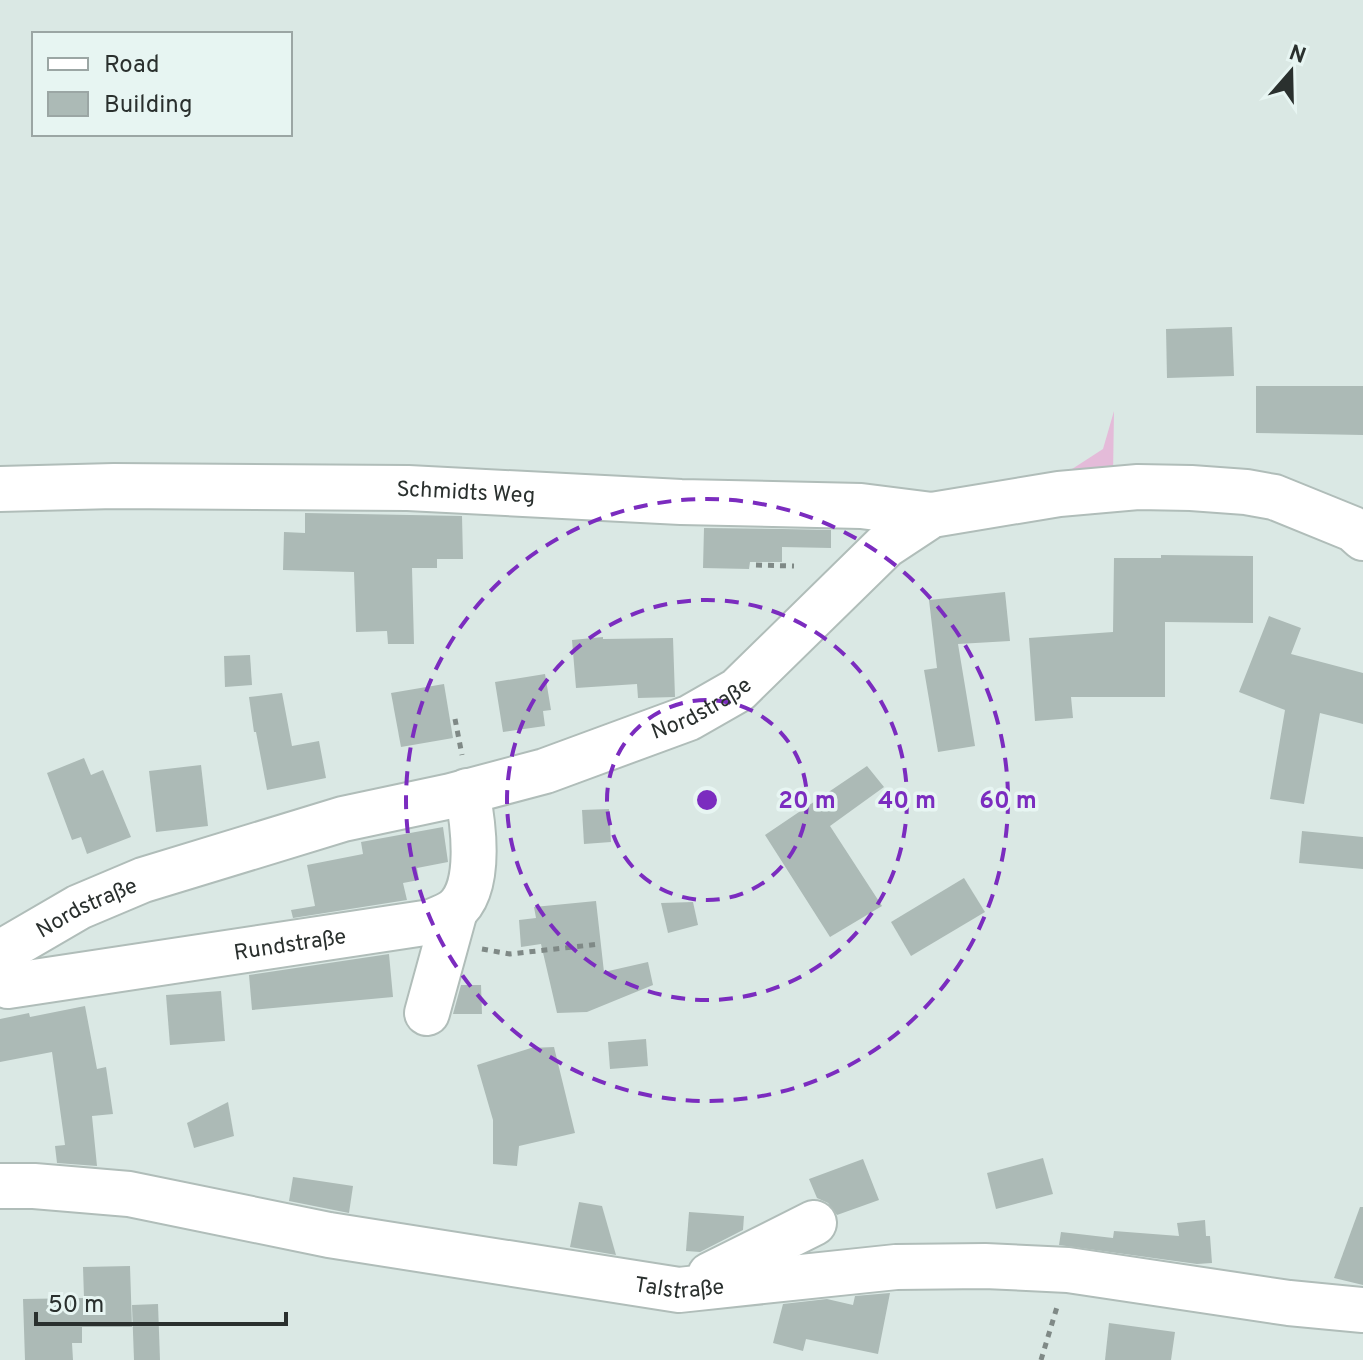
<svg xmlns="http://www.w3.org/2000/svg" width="1363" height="1360" viewBox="0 0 1363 1360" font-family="Overpass,sans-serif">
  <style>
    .green { fill: #e4bbd9 }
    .building { fill: #acbab6 }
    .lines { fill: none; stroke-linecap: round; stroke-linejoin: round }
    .minor-casing { stroke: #b0bdb9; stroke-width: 48 }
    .path { stroke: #7f8986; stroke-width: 5; stroke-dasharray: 6 6; stroke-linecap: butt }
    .minor { stroke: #fff; stroke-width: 44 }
    .ring { fill: none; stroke: #7b2cbf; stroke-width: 4; stroke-dasharray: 14 10 }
    .labels { text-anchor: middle; stroke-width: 7; stroke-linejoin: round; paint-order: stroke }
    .street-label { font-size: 22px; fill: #2a302e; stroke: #e7f5f2 }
    .centre { fill: #7b2cbf; stroke: #e7f5f2; stroke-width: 4 }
    .ring-label { font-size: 24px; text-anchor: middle; font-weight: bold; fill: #7b2cbf; stroke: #e7f5f2; stroke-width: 7; stroke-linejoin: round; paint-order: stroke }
  </style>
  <rect width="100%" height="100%" fill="#dae8e4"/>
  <path class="green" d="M1114 411 1113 476 1020 485 1069 471 1103 449Z"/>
  <g class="building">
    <path d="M1232 327 1234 376 1167 378 1166 329Z"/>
    <path d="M1256 386H1363V435L1256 433Z"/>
    <path d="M305 513 462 516 463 559H437V568H412L414 644H388L387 631 356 632 354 572 283 570 284 532 305 533Z"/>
    <path d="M704 528 782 529V562H750L749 569 703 568Z"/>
    <path d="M782 529 831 530V548L782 547Z"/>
    <path d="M1161 555 1253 556V623L1165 622V697H1071L1073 718 1035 721 1029 638 1113 632 1114 558H1161Z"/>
    <path d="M1005 592 1010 641 958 644 975 746 938 752 924 670 937 668 929 600Z"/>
    <path d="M1269 616 1301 628 1291 654 1363 673V724L1320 713 1304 804 1270 799 1285 710 1239 692Z"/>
    <path d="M603 637V639L673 638 675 697 638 698 637 684 576 688 572 640Z"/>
    <path d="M250 655 252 685 225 687 224 656Z"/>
    <path d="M545 674 551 710 543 711 545 726 503 732 495 682Z"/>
    <path d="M444 684 453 738 401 747 391 693Z"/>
    <path d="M282 693 292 746 319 741 326 778 267 790 256 732H254L249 697Z"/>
    <path d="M84 758 91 775 103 770 131 837 87 854 81 837 72 840 47 773Z"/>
    <path d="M201 765 208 826 156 832 149 771Z"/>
    <path d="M867 766 884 787 830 826 882 906 830 937 765 835Z"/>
    <path d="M609 809 611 842 584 844 582 810Z"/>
    <path d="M443 827 448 862 417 868 419 880 403 883 407 900 293 918 291 910 315 906 307 865 363 854 361 842Z"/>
    <path d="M1302 831 1363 837V869L1299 863Z"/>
    <path d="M964 878 985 912 911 956 891 922Z"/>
    <path d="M596 901 604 972 648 962 653 985 587 1012 557 1013 541 944 521 947 519 920 536 918 534 907Z"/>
    <path d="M693 902 698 925 668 933 661 903Z"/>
    <path d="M389 954 393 997 252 1010 249 975Z"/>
    <path d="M461 985H481L482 1014H453Z"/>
    <path d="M221 991 225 1041 170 1045 166 995Z"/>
    <path d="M85 1006 97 1069 106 1067 113 1114 92 1116 97 1166 57 1163 55 1146 65 1145 52 1052 0 1062V1019L29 1013 30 1017Z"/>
    <path d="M646 1039 648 1066 610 1069 608 1042Z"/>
    <path d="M554 1047 575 1133 519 1146 517 1166 493 1164V1120L477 1065 531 1048Z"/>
    <path d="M228 1102 234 1136 194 1148 187 1123Z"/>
    <path d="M1043 1158 1053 1194 996 1209 987 1173Z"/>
    <path d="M863 1159 879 1200 837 1215 828 1203 817 1198 809 1179Z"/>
    <path d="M293 1177 353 1186 349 1213 289 1201Z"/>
    <path d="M579 1202 602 1206 616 1255 570 1247Z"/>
    <path d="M1360 1207H1363V1285L1334 1278Z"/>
    <path d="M689 1212 744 1216 743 1230 700 1252 686 1251Z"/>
    <path d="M1205 1220 1206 1236H1210L1212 1263 1197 1264 1059 1245 1061 1232 1113 1238 1114 1231 1179 1236 1177 1223Z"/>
    <path d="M130 1266 132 1327H82V1343H72L73 1360H25L23 1299 84 1298 83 1267Z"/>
    <path d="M890 1293 878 1354 806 1339 803 1351 773 1343 783 1304 827 1299 853 1305 855 1296Z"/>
    <path d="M158 1304 160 1360H134L132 1305Z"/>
    <path d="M1109 1323 1175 1332 1171 1360H1105Z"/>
  </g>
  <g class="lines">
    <defs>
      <g id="minor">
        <path id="s1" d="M0 489 114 486 408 488 681 502 861 506 932 515"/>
        <path id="s2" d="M0 953 79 907 143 880 343 819 451 796 545 771 689 718 738 690 885 546 932 515 1059 494 1138 487 1191 488 1246 492 1274 497 1353 529 1363 538"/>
        <path id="s3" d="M0 982 8 986 431 922C438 919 447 916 454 911 483 889 473 822 467 791"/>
        <path d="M427 1013 455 911"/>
        <path id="s4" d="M0 1186H34L129 1194 329 1235 679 1290 896 1267 985 1266 1068 1270 1289 1303 1363 1310"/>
        <path d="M710 1275 814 1223"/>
      </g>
    </defs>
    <use href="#minor" class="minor-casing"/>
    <g class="path">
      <path d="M756 565 794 566"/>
      <path d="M455 719 462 755"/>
      <path d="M482 949 510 954 600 944"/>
      <path d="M1041 1360 1057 1307"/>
    </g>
    <use href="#minor" class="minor"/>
  </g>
  <g class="ring">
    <circle cx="707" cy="800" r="100"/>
    <circle cx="707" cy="800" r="200"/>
    <circle cx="707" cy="800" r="301"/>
  </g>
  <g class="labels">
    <g class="street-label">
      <text dy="8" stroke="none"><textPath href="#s1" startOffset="466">Schmidts Weg</textPath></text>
      <text dy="8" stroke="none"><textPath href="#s2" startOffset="746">Nordstraße</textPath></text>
      <text dy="8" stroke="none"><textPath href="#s2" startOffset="98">Nordstraße</textPath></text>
      <text dy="8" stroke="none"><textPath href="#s3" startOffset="294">Rundstraße</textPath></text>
      <text dy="8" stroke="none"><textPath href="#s4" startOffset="688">Talstraße</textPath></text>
    </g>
  </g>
  <circle cx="707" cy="800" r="12" class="centre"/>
  <g class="ring-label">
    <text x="807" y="808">20 m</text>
    <text x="907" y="808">40 m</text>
    <text x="1008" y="808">60 m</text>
  </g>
  <rect x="32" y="32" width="260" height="104" fill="#e7f5f2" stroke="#9ba6a4" stroke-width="2"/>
  <rect x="48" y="58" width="40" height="12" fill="#ffffff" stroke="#9ba6a4" stroke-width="2"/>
  <text x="104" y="72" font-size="24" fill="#2a302e">Road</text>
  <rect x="48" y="92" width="40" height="24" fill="#acbab6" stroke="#9ba6a4" stroke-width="2"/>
  <text x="104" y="112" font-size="24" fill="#2a302e">Building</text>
  <g transform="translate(1291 72) rotate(20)" stroke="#e7f5f2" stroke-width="6" paint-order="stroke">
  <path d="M0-6L14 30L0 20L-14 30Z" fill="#2a302e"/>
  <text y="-12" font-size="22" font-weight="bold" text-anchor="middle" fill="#2a302e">N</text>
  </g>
  <path d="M36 1312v12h250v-12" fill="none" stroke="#2a302e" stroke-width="4"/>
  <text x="48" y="1312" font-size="24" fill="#2a302e" stroke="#e7f5f2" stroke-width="6" paint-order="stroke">50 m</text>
</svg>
